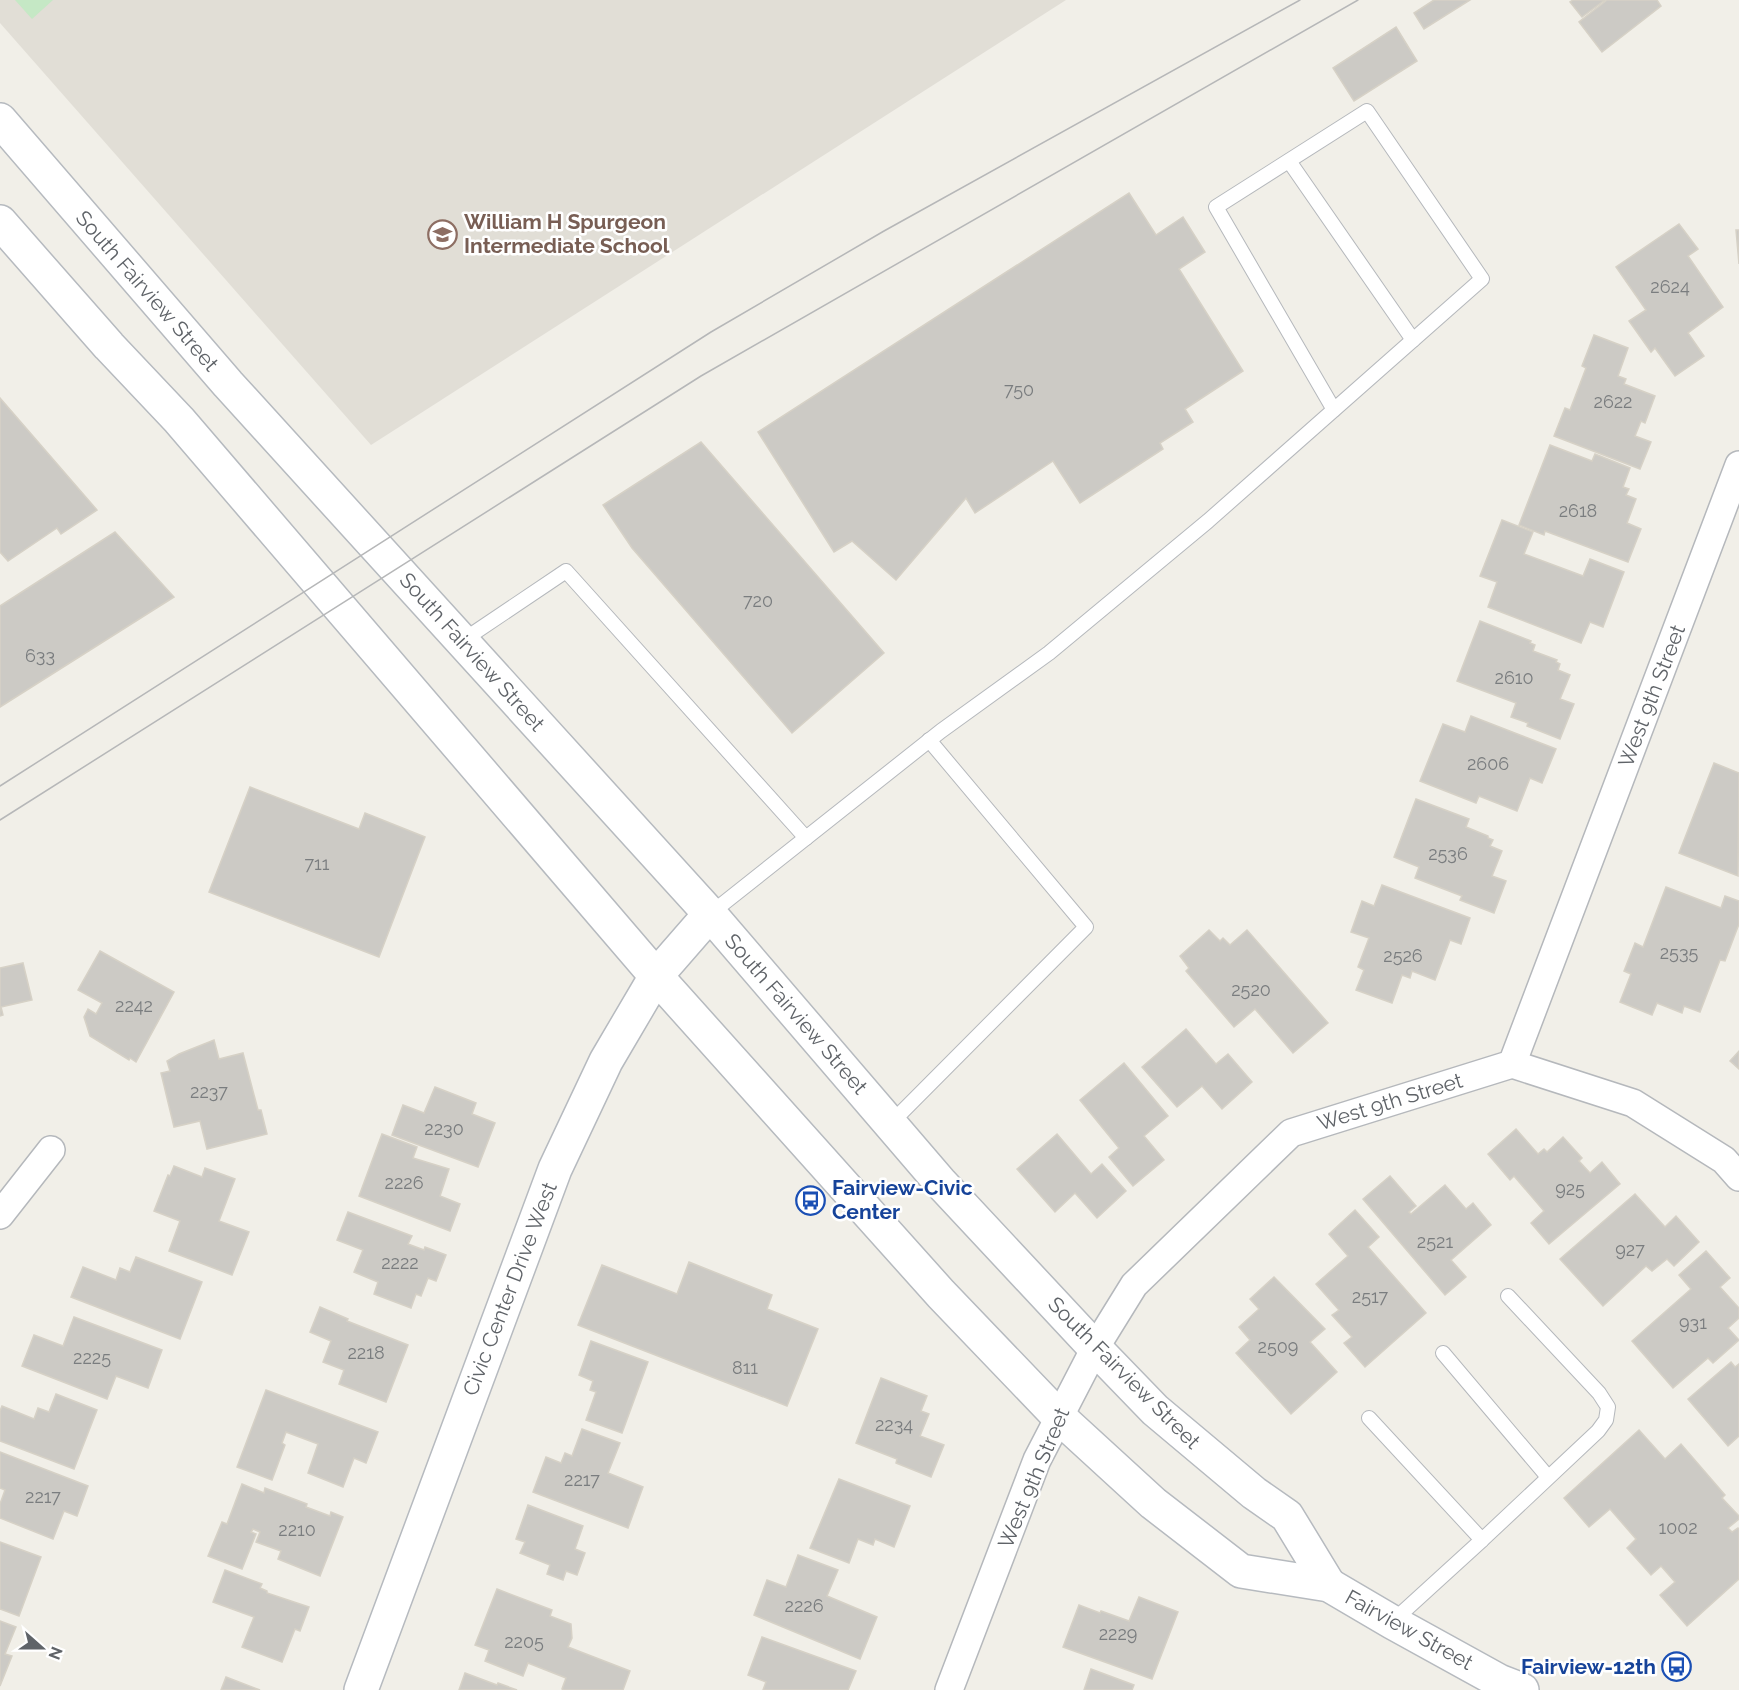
<svg xmlns="http://www.w3.org/2000/svg" width="1739" height="1690" viewBox="0 0 1739 1690" font-family="Raleway,sans-serif">
  <style>
    .education { fill: #e1ded6 }
    .green { fill: #c5e8c5 }
    .building { fill: #cccac5; stroke: #d6d1c6; stroke-width: 1.5 }
    .lines { fill: none; stroke-linecap: round; stroke-linejoin: round }
    .service-casing { stroke: #b5b8bc; stroke-width: 16 }
    .minor-casing { stroke: #b5b8bc; stroke-width: 30 }
    .secondary-casing { stroke: #b6babf; stroke-width: 36 }
    .service { stroke: #fff; stroke-width: 14 }
    .minor { stroke: #fff; stroke-width: 27 }
    .secondary { stroke: #fff; stroke-width: 33 }
    .tram { stroke: #b6b7b8; stroke-width: 1.5 }
    .labels { text-anchor: middle; stroke-width: 5; stroke-linejoin: round; paint-order: stroke }
    .number-label { font-size: 18px; fill: #7a7d7f }
    .education-label { font-size: 21px; font-weight: bold; fill: #785e54; stroke: #fff; text-anchor: start }
    .street-label { font-size: 21px; fill: #5f6368; stroke: #fff }
    .transit-label { font-size: 21px; font-weight: bold; fill: #164399; stroke: #fff; text-anchor: start }
  </style>
  <rect width="100%" height="100%" fill="#f1efe8"/>
  <path class="education" d="M0 0H1066L371 445 0 23Z"/>
  <path class="green" d="M15 0H53L32 19Z"/>
  <g class="building">
    <path d="M1434 0H1470L1424 29 1414 13Z"/>
    <path d="M1573 0H1605L1582 17 1570 2Z"/>
    <path d="M1607 0H1657L1661 6 1602 52 1579 22Z"/>
    <path d="M1396 27 1417 61 1354 101 1333 68Z"/>
    <path d="M1129 193 1156 235 1183 217 1205 252 1179 269 1243 371 1185 409 1193 422 1160 443 1163 449 1080 503 1053 461 975 513 966 498 896 580 852 541 834 552 758 432Z"/>
    <path d="M1679 224 1698 249 1688 256 1723 307 1688 333 1704 356 1675 376 1655 348 1651 352 1629 321 1646 310 1616 267Z"/>
    <path d="M1736 230H1739V264Z"/>
    <path d="M1594 335 1628 348 1618 376 1626 379 1624 384 1655 396 1645 423 1641 421 1635 436 1651 442 1640 469 1554 436 1565 408 1570 410 1586 368 1582 366Z"/>
    <path d="M0 398 97 510 61 534 57 528 8 561 0 552Z"/>
    <path d="M701 442 884 653 792 733 632 548 603 505Z"/>
    <path d="M1550 445 1592 461 1595 454 1630 468 1623 487 1629 489 1626 495 1636 499 1627 523 1641 529 1628 562 1545 531 1544 535 1519 525Z"/>
    <path d="M1502 520 1533 532 1524 554 1583 576 1590 559 1624 572 1603 627 1590 622 1581 643 1488 607 1497 582 1480 576Z"/>
    <path d="M115 532 174 597 0 707V606Z"/>
    <path d="M1480 621 1531 641 1530 643 1535 645 1533 651 1557 660 1556 662 1560 664 1558 670 1570 675 1560 699 1574 704 1560 739 1527 726 1528 723 1511 717 1516 703 1457 681Z"/>
    <path d="M1471 716 1556 749 1542 783 1530 778 1517 811 1479 796 1476 803 1420 781 1443 724 1465 732Z"/>
    <path d="M1714 763 1739 773 1738 876 1679 853Z"/>
    <path d="M250 787 359 829 365 813 425 837 379 957 209 892Z"/>
    <path d="M1416 799 1469 819 1466 827 1488 836V838L1493 840 1490 846 1502 851 1492 876 1506 881 1494 913 1460 900 1462 896 1415 878 1419 867 1394 857Z"/>
    <path d="M1382 885 1470 918 1461 944 1450 940 1435 980 1412 971 1410 978 1402 975 1392 1003 1356 990 1364 970 1358 967 1369 938 1351 932 1362 901 1374 906Z"/>
    <path d="M1666 887 1721 908 1725 896 1739 901V924L1725 961 1720 960 1700 1012 1684 1006 1682 1013 1657 1003 1652 1015 1620 1002 1631 974 1624 971 1635 943 1643 947Z"/>
    <path d="M1209 930 1220 941 1223 938 1230 945 1247 930 1328 1023 1293 1053 1255 1009 1234 1027 1186 971 1189 968 1180 956Z"/>
    <path d="M100 951 174 992 136 1062 130 1058 129 1060 90 1036 84 1017 88 1009 96 1014 102 1003 78 990Z"/>
    <path d="M23 963 32 1000 1 1007 3 1015 0 1016V968Z"/>
    <path d="M1186 1029 1216 1064 1228 1054 1252 1082 1222 1109 1202 1086 1177 1107 1142 1067Z"/>
    <path d="M214 1040 219 1059 243 1053 258 1110H261L267 1134 207 1149 200 1121 174 1127 161 1073 170 1071 167 1061 179 1054Z"/>
    <path d="M1739 1051V1069L1730 1061Z"/>
    <path d="M1124 1063 1168 1116 1144 1136 1164 1160 1133 1186 1109 1157 1119 1148 1080 1100Z"/>
    <path d="M435 1087 476 1103 472 1114 495 1123 478 1167 392 1135 403 1105 424 1113Z"/>
    <path d="M1516 1129 1538 1154 1544 1149 1547 1152 1563 1137 1582 1158 1579 1161 1590 1173 1602 1162 1620 1184 1549 1244 1531 1223 1544 1211 1514 1176 1510 1180 1488 1154Z"/>
    <path d="M382 1134 417 1147 413 1158 449 1169 440 1196 460 1204 450 1231 359 1196Z"/>
    <path d="M1057 1134 1091 1174 1102 1164 1126 1191 1097 1218 1075 1193 1055 1212 1017 1169Z"/>
    <path d="M174 1166 202 1177 205 1168 235 1179 219 1221 249 1232 232 1275 169 1251 180 1221 154 1211 168 1175 170 1176Z"/>
    <path d="M1390 1176 1416 1206 1409 1212 1411 1214 1445 1185 1466 1209 1473 1203 1491 1225 1451 1260 1466 1277 1445 1295 1363 1199Z"/>
    <path d="M1635 1194 1665 1227 1676 1216 1699 1242 1674 1266 1667 1259 1652 1271 1646 1266 1603 1306 1560 1259Z"/>
    <path d="M1355 1210 1379 1237 1368 1247 1426 1313 1365 1367 1344 1343 1352 1337 1332 1315 1339 1310 1316 1284 1348 1256 1329 1234Z"/>
    <path d="M348 1212 412 1236 408 1244 424 1250 425 1247 446 1255 436 1281 428 1278 421 1296 416 1294 411 1308 374 1294 378 1282 354 1272 363 1250 337 1240Z"/>
    <path d="M1706 1251 1730 1278 1720 1287 1739 1308V1318L1728 1328 1739 1340 1713 1363 1708 1358 1673 1388 1632 1341 1691 1289 1679 1275Z"/>
    <path d="M136 1257 202 1282 180 1339 71 1297 83 1267 116 1280 120 1268 130 1272Z"/>
    <path d="M689 1262 772 1295 767 1309 818 1329 787 1406 578 1325 602 1265 677 1294Z"/>
    <path d="M1274 1277 1325 1329 1310 1342 1337 1372 1291 1414 1236 1353 1250 1340 1239 1327 1259 1309 1250 1299Z"/>
    <path d="M320 1307 348 1319 347 1321 408 1345 386 1402 339 1384 344 1370 323 1362 331 1341 310 1332Z"/>
    <path d="M74 1317 162 1350 148 1388 116 1376 107 1399 22 1366 34 1335 63 1346Z"/>
    <path d="M591 1341 648 1362 622 1433 586 1420 596 1392 590 1390 593 1381 579 1375Z"/>
    <path d="M1731 1362 1735 1367 1739 1364V1436L1728 1446 1688 1399Z"/>
    <path d="M881 1378 927 1396 921 1411 929 1414 920 1436 944 1445 931 1477 896 1463 897 1459 856 1443Z"/>
    <path d="M266 1390 378 1432 366 1463 354 1458 343 1487 308 1473 318 1444 286 1432 282 1443 285 1445 272 1480 237 1467Z"/>
    <path d="M56 1394 97 1410 74 1469 0 1441V1411L2 1406 34 1419 38 1408 49 1412Z"/>
    <path d="M582 1429 620 1443 608 1473 643 1487 628 1528 533 1492 546 1457 561 1463 565 1453 572 1456Z"/>
    <path d="M1639 1430 1665 1459 1681 1444 1725 1495 1722 1498 1739 1516V1519L1728 1528 1732 1532 1738 1528 1739 1529V1579L1687 1626 1660 1595 1675 1582 1661 1566 1651 1575 1627 1548 1636 1539 1610 1509 1589 1527 1564 1498Z"/>
    <path d="M0 1452 88 1486 77 1516 64 1511 53 1539 0 1518V1504L5 1490 0 1488Z"/>
    <path d="M839 1479 910 1506 894 1547 875 1539 873 1545 858 1539 849 1563 810 1548Z"/>
    <path d="M242 1484 264 1493 265 1488 307 1504 306 1507 330 1516 331 1512 343 1517 320 1576 278 1559 281 1551 256 1542 260 1532 253 1529 251 1532 256 1534 242 1569 208 1556 222 1522 227 1524Z"/>
    <path d="M528 1505 583 1526 575 1549 585 1553 577 1575 566 1571 563 1580 547 1574 550 1565 520 1553 525 1542 516 1539Z"/>
    <path d="M0 1542 41 1557 19 1616 0 1609Z"/>
    <path d="M798 1555 838 1570 827 1596 877 1617 860 1659 754 1615 767 1580 786 1587Z"/>
    <path d="M225 1570 262 1584 260 1588 267 1591V1593L309 1607 300 1631 295 1629 282 1662 242 1647 254 1617 213 1602Z"/>
    <path d="M497 1589 552 1610 550 1616 571 1624 572 1638 568 1647 630 1671 623 1690H564L562 1689 566 1678 528 1663 523 1676 485 1661 489 1650 475 1645Z"/>
    <path d="M1139 1597 1178 1612 1152 1679 1063 1647 1079 1605 1100 1613 1101 1611 1129 1621Z"/>
    <path d="M0 1621 16 1627 5 1654 12 1656 0 1686Z"/>
    <path d="M762 1637 856 1671 848 1690H763L766 1682 748 1675Z"/>
    <path d="M1091 1669 1134 1685 1132 1690H1084Z"/>
    <path d="M465 1673 497 1685 498 1683 517 1690H459Z"/>
    <path d="M226 1677 260 1690H221Z"/>
  </g>
  <g class="lines">
    <defs>
      <g id="service">
        <path d="M1289 161 1413 340"/>
        <path d="M462 641 566 571 806 838"/>
        <path d="M710 914 941 731 1049 653 1208 521 1482 279 1367 111 1216 207 1334 410"/>
        <path d="M890 1124 1086 927 929 740"/>
        <path d="M1443 1353 1548 1477"/>
        <path d="M1369 1418 1482 1540 1598 1431 1606 1420 1608 1407 1599 1393 1508 1296"/>
        <path d="M1392 1622 1482 1540"/>
      </g>
      <g id="minor">
        <path d="M1512 1064 1633 1103 1724 1160 1739 1177"/>
        <path d="M0 1215 51 1150"/>
        <path d="M949 1690 1037 1460 1095 1348 1134 1285 1291 1133 1512 1064 1739 465"/>
      </g>
      <g id="secondary">
        <path d="M0 120 228 384 710 914 940 1182 1095 1348 1155 1410 1254 1493 1287 1516 1329 1585"/>
        <path d="M0 222 109 346 179 420 656 976 941 1294 1058 1416 1153 1503 1241 1571 1329 1585 1392 1622 1499 1681 1522 1690"/>
        <path d="M361 1690 555 1169 606 1061 656 976 710 914"/>
      </g>
    </defs>
    <use href="#service" class="service-casing"/>
    <use href="#minor" class="minor-casing"/>
    <use href="#secondary" class="secondary-casing"/>
    <use href="#service" class="service"/>
    <use href="#minor" class="minor"/>
    <use href="#secondary" class="secondary"/>
    <g class="tram">
      <path d="M0 786 711 332 884 231 1300 0"/>
      <path d="M0 820 701 376 1358 0"/>
    </g>
  </g>
  <defs>
    <symbol id="school-ring" viewBox="-11 -11 22 22"><circle r="9.5" fill="#fff" stroke="#8d6e63" stroke-width="1.5"/><path d="M0-5L7-2L0 1L-7-2ZM-4 1L0 2.5L4 1V4Q0 6-4 4Z" fill="#8d6e63"/></symbol>
    <symbol id="bus-ring" viewBox="-11 -11 22 22"><circle r="9.5" fill="#fff" stroke="#1a4fb4" stroke-width="1.5"/><path d="M-5-6H5V4H4V6H2V4H-2V6H-4V4H-5ZM-3.5-4V0h7V-4ZM-3.5 1.2v1.5H-2V1.2ZM2 1.2v1.5H3.5V1.2Z" fill="#1a4fb4"/></symbol>
  </defs>
  <g fill-rule="evenodd">
    <use href="#school-ring" x="426" y="218" width="33" height="33"/>
    <use href="#bus-ring" x="794" y="1184" width="33" height="33"/>
    <use href="#bus-ring" x="1660" y="1650" width="33" height="33"/>
  </g>
  <g class="labels">
    <g class="number-label">
      <text x="1670" y="293">2624</text>
      <text x="1019" y="396">750</text>
      <text x="1613" y="408">2622</text>
      <text x="1578" y="517">2618</text>
      <text x="758" y="607">720</text>
      <text x="40" y="662">633</text>
      <text x="1514" y="684">2610</text>
      <text x="1488" y="770">2606</text>
      <text x="1448" y="860">2536</text>
      <text x="317" y="870">711</text>
      <text x="1679" y="959">2535</text>
      <text x="1403" y="962">2526</text>
      <text x="1251" y="996">2520</text>
      <text x="134" y="1012">2242</text>
      <text x="209" y="1098">2237</text>
      <text x="444" y="1135">2230</text>
      <text x="404" y="1189">2226</text>
      <text x="1570" y="1195">925</text>
      <text x="1435" y="1248">2521</text>
      <text x="1630" y="1256">927</text>
      <text x="400" y="1269">2222</text>
      <text x="1370" y="1303">2517</text>
      <text x="1693" y="1329">931</text>
      <text x="1278" y="1353">2509</text>
      <text x="366" y="1359">2218</text>
      <text x="92" y="1364">2225</text>
      <text x="745" y="1374">811</text>
      <text x="894" y="1431">2234</text>
      <text x="582" y="1486">2217</text>
      <text x="43" y="1503">2217</text>
      <text x="1678" y="1534">1002</text>
      <text x="297" y="1536">2210</text>
      <text x="804" y="1612">2226</text>
      <text x="1118" y="1640">2229</text>
      <text x="524" y="1648">2205</text>
    </g>
    <g class="education-label">
      <text x="464" y="229">William H Spurgeon<tspan x="464" dy="24">Intermediate School</tspan></text>
    </g>
    <g class="street-label">
      <text transform="translate(147 291) rotate(49)" y="7">South Fairview Street</text>
      <text transform="translate(472 652) rotate(48)" y="7">South Fairview Street</text>
      <text transform="translate(1652 696) rotate(-69)" y="7">West 9th Street</text>
      <text transform="translate(796 1014) rotate(49)" y="7">South Fairview Street</text>
      <text transform="translate(1390 1102) rotate(-17)" y="7">West 9th Street</text>
      <text transform="translate(510 1289) rotate(-69)" y="7">Civic Center Drive West</text>
      <text transform="translate(1124 1373) rotate(45)" y="7">South Fairview Street</text>
      <text transform="translate(1034 1478) rotate(-67)" y="7">West 9th Street</text>
      <text transform="translate(1409 1630) rotate(29)" y="7">Fairview Street</text>
    </g>
    <g class="transit-label">
      <text x="832" y="1195">Fairview-Civic<tspan x="832" dy="24">Center</tspan></text>
      <text x="1656" y="1674" text-anchor="end">Fairview-12th</text>
    </g>
  </g>
  <g transform="translate(42 1648) rotate(111)" stroke="#ffffff" stroke-width="4.5" paint-order="stroke">
  <path d="M0-4.5L10 22L0 15L-10 22Z" fill="#5f6368"/>
  <text y="-9" font-size="16" font-weight="bold" text-anchor="middle" fill="#5f6368">N</text>
  </g>
</svg>
